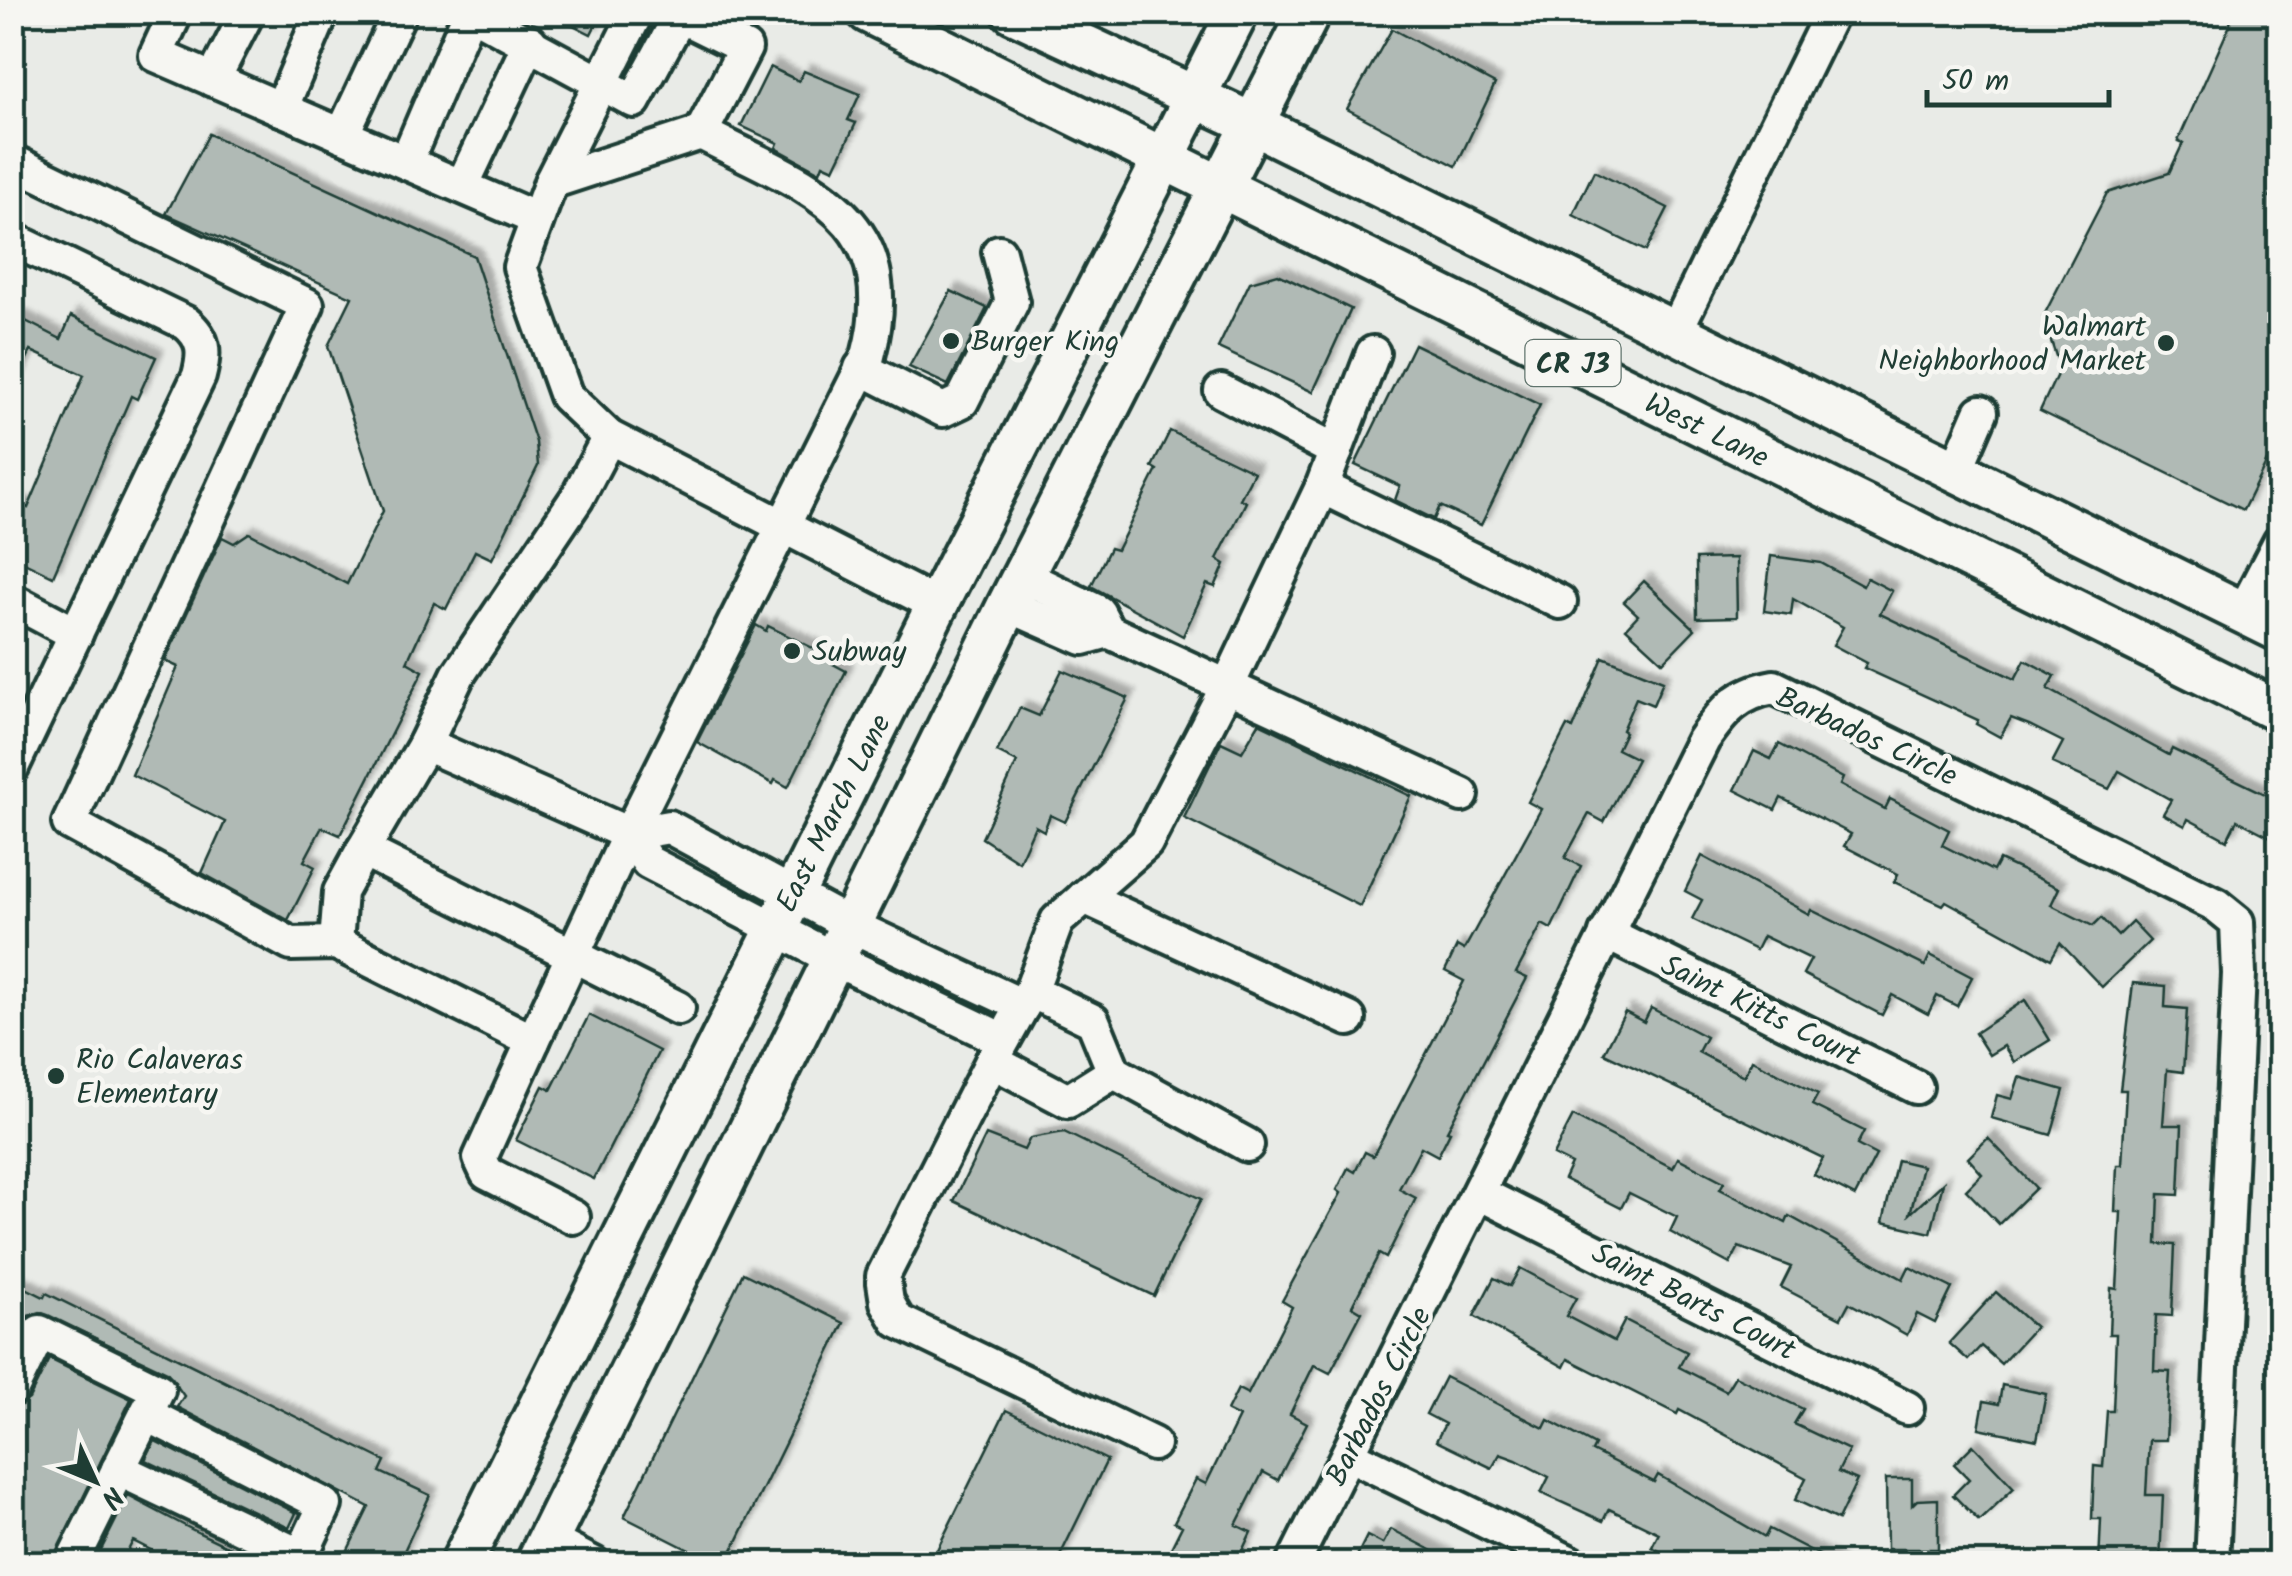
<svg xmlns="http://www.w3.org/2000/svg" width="2292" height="1576" viewBox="0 0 2292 1576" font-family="Kalam,sans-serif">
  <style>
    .building { fill: #b0bab5; stroke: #1f3d34; stroke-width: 2.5; filter: url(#shadow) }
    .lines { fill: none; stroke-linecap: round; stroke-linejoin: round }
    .minor-casing { stroke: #1f3d34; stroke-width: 40 }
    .major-casing { stroke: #1f3d34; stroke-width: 48 }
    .minor { stroke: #f6f6f2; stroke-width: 32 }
    .major { stroke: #f6f6f2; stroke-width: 40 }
    .poi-dot { fill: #1f3d34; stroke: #f6f6f2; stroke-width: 4 }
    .labels { text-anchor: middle; stroke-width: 9; stroke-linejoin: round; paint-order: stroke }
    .shield { fill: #f6f6f2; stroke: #60746d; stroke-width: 2.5 }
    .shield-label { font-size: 28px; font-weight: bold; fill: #1f3d34 }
    .poi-label { font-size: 30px; fill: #1f3d34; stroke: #f6f6f2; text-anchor: start }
    .street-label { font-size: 30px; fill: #1f3d34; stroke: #f6f6f2 }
  </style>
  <defs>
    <filter id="shadow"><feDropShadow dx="7" dy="-7" stdDeviation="2.5" flood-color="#0004"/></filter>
  </defs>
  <rect width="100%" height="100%" fill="#e9ebe7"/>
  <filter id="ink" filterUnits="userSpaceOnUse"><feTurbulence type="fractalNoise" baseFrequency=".01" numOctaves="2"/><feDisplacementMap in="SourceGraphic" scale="20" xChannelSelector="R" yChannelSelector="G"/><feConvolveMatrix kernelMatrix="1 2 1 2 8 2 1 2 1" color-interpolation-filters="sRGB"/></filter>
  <g filter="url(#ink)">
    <g class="building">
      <path d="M547 12H602L591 34Z"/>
      <path d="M2231 12H2280V174L2270 197 2280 202V435L2243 510 2040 411 2060 368 2043 317 2107 193 2169 173 2183 143 2178 141 2230 25Z"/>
      <path d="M1392 29 1495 84 1456 166 1347 109Z"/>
      <path d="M770 67 799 81 804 71 860 94 848 120 856 123 834 169 823 164 820 172 776 148 778 143 741 126Z"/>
      <path d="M209 134 474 256 536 442 538 466 492 559 475 551 446 609 434 603 407 662 423 671 340 835 322 827 304 861 315 867 288 920 202 873 225 822 132 775 178 667 165 661 222 537 234 543 249 533 347 584 383 511 328 346 352 297 166 214Z"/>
      <path d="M1594 171 1668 208 1646 251 1573 215Z"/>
      <path d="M1278 274 1351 309 1313 392 1218 348 1250 282Z"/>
      <path d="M951 291 987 308 948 385 909 367Z"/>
      <path d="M12 314 61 339 71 316 156 357 137 399 131 396 53 576 12 556V501L28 508 84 375 31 351 12 388Z"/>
      <path d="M1414 344 1540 405 1481 525 1440 506 1434 519 1395 500 1400 486 1355 465Z"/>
      <path d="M1170 431 1254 472 1240 499 1246 502 1217 559 1225 564 1215 587 1207 584 1183 636 1091 586 1110 548 1117 550 1157 470 1152 467Z"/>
      <path d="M1771 556 1821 563 1863 586 1867 578 1892 591 1880 614 2015 679 2025 660 2055 676 2048 689 2169 755 2172 749 2280 801V842L2237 820 2227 840 2188 819 2185 826 2163 814 2171 800 2119 771 2109 789 2052 763 2063 742 2029 725 2011 718 2000 737 1976 724 1978 720 1864 668 1867 663 1833 645 1843 627 1793 599 1791 615 1764 611Z"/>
      <path d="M1736 558 1737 617 1697 618 1696 559Z"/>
      <path d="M1644 581 1695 629 1663 662 1626 628 1638 615 1624 602Z"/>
      <path d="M756 625 766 631 768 626 835 659 833 664 846 671 788 787 775 780 773 784 697 742Z"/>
      <path d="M1603 657 1663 681 1653 705 1636 698 1622 730 1625 732 1617 749 1637 759 1604 822 1589 814 1565 858 1581 866 1551 929 1542 924 1516 973 1527 978 1447 1131 1450 1132 1438 1156 1421 1147 1399 1189 1416 1198 1386 1258 1379 1254 1352 1306 1362 1312 1330 1373 1314 1365 1290 1414 1307 1423 1278 1480 1263 1472 1236 1525 1251 1532 1236 1564H1163L1182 1526 1174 1522 1196 1479 1206 1484 1239 1417 1227 1411 1238 1389 1248 1394 1292 1307 1282 1301 1341 1193 1337 1190 1348 1168 1355 1172 1365 1152 1373 1156 1464 981 1445 971 1457 946 1464 950 1541 809 1528 802 1567 726 1573 729Z"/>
      <path d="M1062 670 1128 698 1065 822 1050 815 1044 831 1035 826 1019 862 982 838 1017 762 997 752 1020 708 1039 716Z"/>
      <path d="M1259 723 1411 796 1360 906 1184 818 1221 742 1242 752Z"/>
      <path d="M1779 744 1843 778 1840 785 1885 809 1890 799 1949 830 1942 845 1993 871 1999 860 2059 888 2051 905 2093 926 2101 918 2118 936 2132 922 2150 941 2102 987 2060 943 2051 959 1946 901 1943 905 1894 882 1898 874 1844 846 1851 834 1781 798 1775 810 1735 790 1754 751 1771 759Z"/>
      <path d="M1702 856 1809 914 1811 910 1925 966 1930 955 1972 977 1957 1006 1937 996 1928 1014 1892 995 1882 1015 1803 974 1811 959 1763 936 1756 950 1692 919 1702 900 1685 891Z"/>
      <path d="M2133 983 2166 986 2165 1007 2187 1009 2183 1072 2167 1070 2163 1125H2182L2179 1195 2159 1194 2157 1244 2175 1245 2172 1316 2156 1315 2154 1371 2170 1372 2166 1440H2149L2146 1495H2163L2160 1562 2099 1564 2101 1519H2092L2094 1466 2103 1467 2107 1411H2113L2116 1334H2109L2111 1288 2117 1289 2121 1212H2115L2117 1165H2122L2126 1090H2120Z"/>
      <path d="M2025 1000 2050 1040 2014 1062 2004 1046 1989 1055 1975 1033Z"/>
      <path d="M1651 1008 1706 1037 1698 1052 1744 1076 1752 1060 1818 1094 1812 1105 1864 1131 1857 1145 1876 1155 1855 1196 1814 1175 1823 1158 1604 1053 1625 1012 1644 1022Z"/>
      <path d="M589 1015 659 1051 594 1179 516 1140 543 1086 551 1090Z"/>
      <path d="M2019 1077 2064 1090 2051 1135 1991 1118 1997 1095 2012 1099Z"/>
      <path d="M1573 1116 1673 1168 1678 1158 1724 1182 1720 1189 1786 1223 1789 1216 1903 1279 1909 1267 1952 1288 1935 1323 1917 1314 1907 1335 1849 1303 1841 1318 1781 1287 1791 1267 1739 1247 1730 1264 1670 1232 1677 1217 1629 1193 1621 1208 1564 1179 1571 1164 1553 1155Z"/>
      <path d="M1064 1132 1201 1199 1154 1296 954 1201 986 1135 1024 1150 1030 1138Z"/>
      <path d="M1988 1138 2036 1188 1999 1224 1966 1190 1982 1174 1968 1158Z"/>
      <path d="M1897 1160 1922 1166 1910 1214 1943 1183 1931 1233 1883 1222Z"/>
      <path d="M1520 1268 1576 1298 1566 1316 1614 1341 1625 1320 1687 1352 1679 1367 1726 1391 1735 1376 1803 1409 1794 1424 1849 1450 1838 1472 1857 1480 1838 1520 1795 1500 1806 1478 1679 1410 1677 1414 1568 1359 1564 1367 1474 1316 1494 1278 1510 1286Z"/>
      <path d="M743 1273 844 1323 726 1564H717L624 1517Z"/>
      <path d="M12 1281 44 1297 46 1293 385 1461 380 1472 430 1495 398 1564H341L369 1507 177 1407 184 1396 167 1372 40 1312 28 1316 12 1343Z"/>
      <path d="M1996 1292 2035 1327 2001 1364 1981 1346 1968 1360 1949 1343Z"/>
      <path d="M49 1359 131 1399 51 1564H12V1409L29 1399Z"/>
      <path d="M1445 1377 1544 1428 1548 1420 1595 1445 1592 1451 1654 1482 1658 1475 1765 1537 1769 1529 1837 1564H1684L1652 1547 1659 1533 1609 1509 1603 1521 1541 1493 1549 1477 1516 1460 1500 1454 1492 1468 1436 1441 1445 1424 1426 1414Z"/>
      <path d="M2002 1385 2046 1394 2037 1440 1979 1428 1984 1401 1999 1404Z"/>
      <path d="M1006 1410 1107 1460 1056 1564H930Z"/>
      <path d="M155 1441 296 1513 289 1528 145 1460Z"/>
      <path d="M1973 1445 2014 1488 1979 1521 1953 1495 1969 1479 1954 1464Z"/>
      <path d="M1886 1479H1912V1505L1917 1500 1938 1499V1549H1887Z"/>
      <path d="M128 1496 193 1530 264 1564H178L133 1541 121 1564H94Z"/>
      <path d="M1391 1529 1424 1546 1457 1564H1353L1367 1536 1383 1544Z"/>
    </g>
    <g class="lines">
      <defs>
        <g id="minor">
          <path d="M176 12 156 55 537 219"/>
          <path d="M213 80 248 12"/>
          <path d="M281 109 322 12"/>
          <path d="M342 135 400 12"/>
          <path d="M12 161 307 305 69 823 291 944 336 943 533 1041 629 834 868 356C906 213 805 187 701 133L745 48 680 16 634 101 470 12"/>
          <path d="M406 162 470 12"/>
          <path d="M551 182 701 133"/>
          <path d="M462 186 530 42"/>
          <path d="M12 239 186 323C205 339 205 353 199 376L12 767"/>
          <path d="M1674 334 1832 12"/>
          <path d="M861 368 943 410 962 401 1012 302 999 252"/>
          <path d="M1221 391 1336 451"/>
          <path d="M609 437 937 605"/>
          <path d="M1956 470 1981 412"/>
          <path d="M1322 487 1373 353"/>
          <path d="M1023 576 1098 612 1108 631 1462 795"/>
          <path d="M12 600 76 634"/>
          <path d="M1008 605 1083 638 1108 631"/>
          <path d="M2243 613 2280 542"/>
          <path d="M425 744 629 834 648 862 836 960 1003 1040"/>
          <path d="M629 834 669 827 852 926 1023 1006"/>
          <path d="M363 850 678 1008"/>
          <path d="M1084 897 1349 1019"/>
          <path d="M1606 933 1916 1087"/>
          <path d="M336 943 340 892 363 850 425 744 458 675 577 498 609 437 566 396 520 267 551 182 637 12"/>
          <path d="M1031 991 1057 921 1146 843 1228 685 1322 487 1560 602"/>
          <path d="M533 1041 480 1158 487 1173 573 1217"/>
          <path d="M992 1061 883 1276 887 1302 898 1321 1153 1444"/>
          <path d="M1114 1072 1068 1101 992 1061 1031 991 1093 1021 1114 1072 1247 1145"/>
          <path d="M1481 1194 1907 1408"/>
          <path d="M12 1389 40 1332 158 1390 71 1564"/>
          <path d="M1348 1454 1573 1564"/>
          <path d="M118 1469 301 1556 325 1505 146 1414"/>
          <path d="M548 1540 594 1564"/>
          <path d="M1293 1564 1703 740C1723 711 1738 693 1774 687L2216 905 2237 922 2239 974 2212 1564"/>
        </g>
        <g id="major">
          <path d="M868 12 2280 712"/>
          <path d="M1013 12 1253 124 2280 631"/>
          <path d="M461 1564 937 605 1238 12"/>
          <path d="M536 1564 1008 605 1310 12"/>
        </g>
      </defs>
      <use href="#minor" class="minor-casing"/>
      <use href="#major" class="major-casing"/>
      <use href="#minor" class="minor"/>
      <use href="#major" class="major"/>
    </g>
  </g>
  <g class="poi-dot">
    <circle cx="951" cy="341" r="10"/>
    <circle cx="2166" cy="343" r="10"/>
    <circle cx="792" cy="651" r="10"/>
    <circle cx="56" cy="1076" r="10"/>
  </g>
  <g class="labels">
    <rect class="shield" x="1525.5" y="340" width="95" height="46" rx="8"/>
    <g class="shield-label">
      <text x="1573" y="373">CR J3</text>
    </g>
    <g class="poi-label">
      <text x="2146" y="336" text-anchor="end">Walmart<tspan x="2146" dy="34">Neighborhood Market</tspan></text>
      <text x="971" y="351">Burger King</text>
      <text x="812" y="661">Subway</text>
      <text x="76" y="1069">Rio Calaveras<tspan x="76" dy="34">Elementary</tspan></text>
    </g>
    <g class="street-label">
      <text transform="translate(1707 430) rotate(26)" y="10">West Lane</text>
      <text transform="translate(1867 736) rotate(25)" y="10">Barbados Circle</text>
      <text transform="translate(833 813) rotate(-63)" y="10">East March Lane</text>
      <text transform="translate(1761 1010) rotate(26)" y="10">Saint Kitts Court</text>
      <text transform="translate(1694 1301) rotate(27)" y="10">Saint Barts Court</text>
      <text transform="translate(1378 1396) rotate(-63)" y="10">Barbados Circle</text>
    </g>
  </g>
  <rect width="2292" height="1576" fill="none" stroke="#f6f6f2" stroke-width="50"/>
  <rect x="25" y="25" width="2242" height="1526" fill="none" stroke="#1f3d34" stroke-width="4" filter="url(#ink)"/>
  <g transform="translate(95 1481) rotate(134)" stroke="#f6f6f2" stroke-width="8" paint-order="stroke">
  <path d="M0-8L18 38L0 25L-18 38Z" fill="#1f3d34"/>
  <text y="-15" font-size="28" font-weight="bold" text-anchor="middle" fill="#1f3d34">N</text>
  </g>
  <path d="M1927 90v15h182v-15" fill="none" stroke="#1f3d34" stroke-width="5"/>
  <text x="1942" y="90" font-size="30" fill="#1f3d34" stroke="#f6f6f2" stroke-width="8" paint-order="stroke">50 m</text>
</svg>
